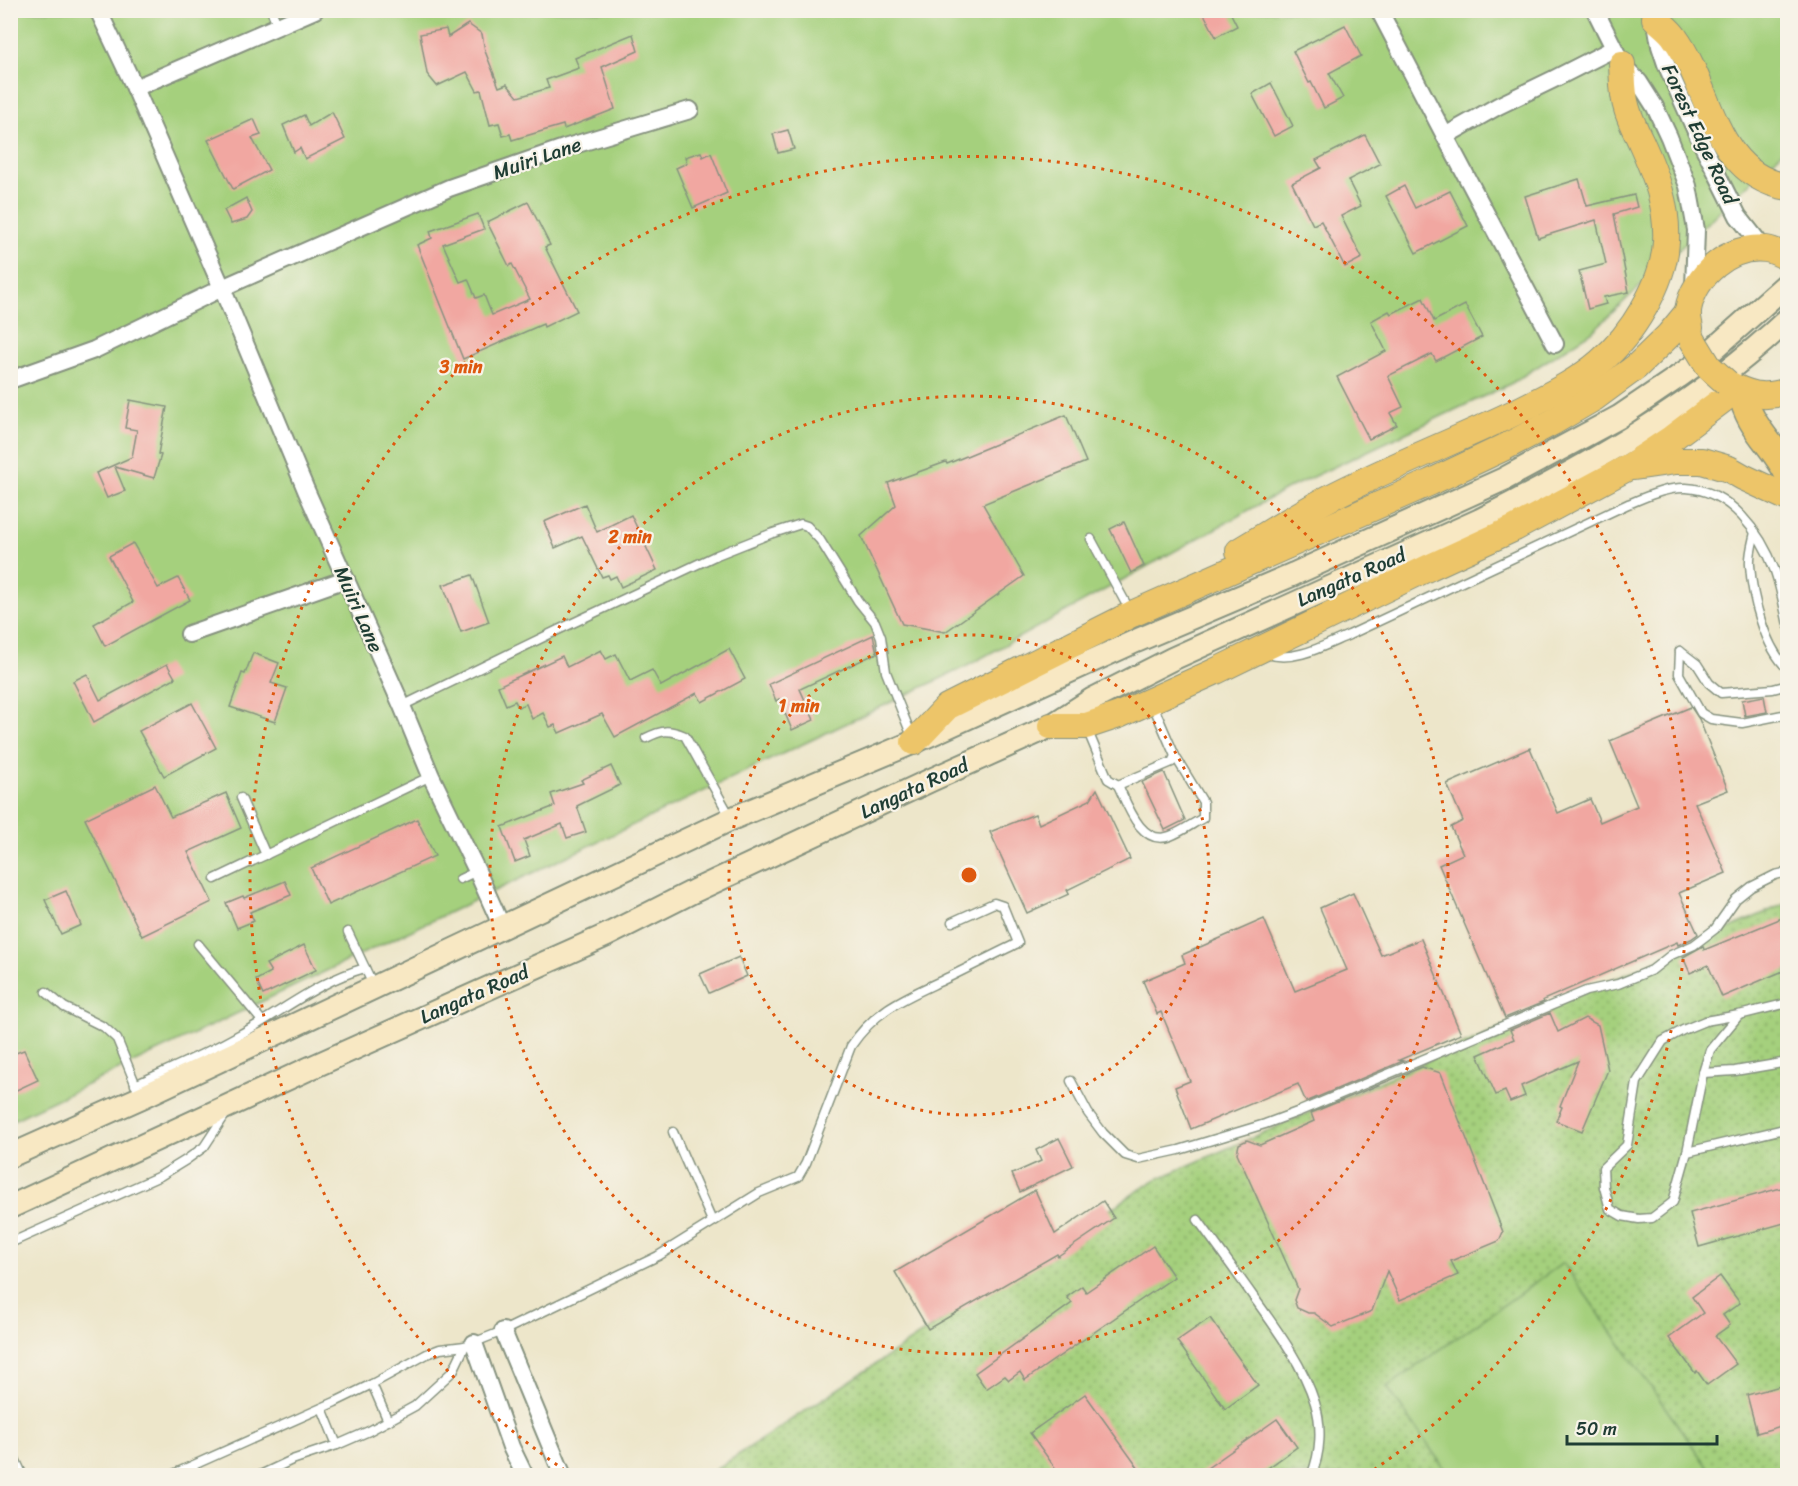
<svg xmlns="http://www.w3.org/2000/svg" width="1798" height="1486" viewBox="0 0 1798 1486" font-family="Sriracha,sans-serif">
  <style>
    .grass { fill: url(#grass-dots); stroke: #628658; stroke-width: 1.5 }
    .garden { fill: #a5d07d; stroke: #628658; stroke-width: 1.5 }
    .building { fill: #f1a7a1 }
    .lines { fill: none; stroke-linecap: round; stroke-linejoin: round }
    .service-casing { stroke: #86927f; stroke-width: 11 }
    .minor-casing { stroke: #86927f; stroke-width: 20 }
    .secondary-casing { stroke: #86927f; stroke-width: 26 }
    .primary-casing { stroke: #86927f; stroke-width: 28 }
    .trunk-casing { stroke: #86927f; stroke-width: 30 }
    .service { stroke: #fff; stroke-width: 8 }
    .minor { stroke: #fff; stroke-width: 16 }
    .secondary { stroke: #f8e8c3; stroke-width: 22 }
    .primary { stroke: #edc569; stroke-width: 26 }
    .trunk { stroke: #edc569; stroke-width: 27 }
    .primary-bridge-casing { stroke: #86927f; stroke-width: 28; stroke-linecap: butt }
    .primary-bridge { stroke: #edc569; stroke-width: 26 }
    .ring { fill: none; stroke: #de580e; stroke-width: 3; stroke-dasharray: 3 6 }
    .labels { text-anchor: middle; stroke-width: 4.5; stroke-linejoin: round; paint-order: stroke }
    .street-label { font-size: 20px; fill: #1f3d34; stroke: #f7f3e8 }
    .centre { fill: #de580e; stroke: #f7f3e8; stroke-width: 3 }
    .ring-label { font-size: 18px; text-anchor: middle; font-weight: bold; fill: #de580e; stroke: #f7f3e8; stroke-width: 4.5; stroke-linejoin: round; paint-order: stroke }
  </style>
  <defs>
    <pattern id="grass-dots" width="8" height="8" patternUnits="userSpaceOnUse" patternTransform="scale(1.5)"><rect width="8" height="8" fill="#a5d07d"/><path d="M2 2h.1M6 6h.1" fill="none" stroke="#86aa67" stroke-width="1.8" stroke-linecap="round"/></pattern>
  </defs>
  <rect width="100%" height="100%" fill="#f7f3e8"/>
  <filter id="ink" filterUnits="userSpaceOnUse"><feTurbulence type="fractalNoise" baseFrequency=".0167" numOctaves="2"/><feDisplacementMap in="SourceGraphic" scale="12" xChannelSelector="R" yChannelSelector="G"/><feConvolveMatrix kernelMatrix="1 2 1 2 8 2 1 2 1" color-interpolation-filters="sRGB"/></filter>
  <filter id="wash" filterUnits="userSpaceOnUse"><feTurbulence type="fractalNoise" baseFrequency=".008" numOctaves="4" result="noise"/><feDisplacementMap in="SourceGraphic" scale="24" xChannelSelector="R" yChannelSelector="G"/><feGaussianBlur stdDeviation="1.35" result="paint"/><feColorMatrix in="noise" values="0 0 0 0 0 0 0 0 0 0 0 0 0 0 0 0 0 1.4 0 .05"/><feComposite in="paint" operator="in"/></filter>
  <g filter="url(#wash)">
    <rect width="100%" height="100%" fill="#ede6ca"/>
    <path class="grass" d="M1787 903V1475L706 1476 1153 1181Z"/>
    <g class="garden">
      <path d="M11 11H1787V147L1592 332 1512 383 1287 489 967 666 11 1121Z"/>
      <path d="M1563 1263 1713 1475H1449L1387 1387Z"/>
    </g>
    <g id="blocks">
      <g class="building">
        <path d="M1202 10H1229L1237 26 1216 37Z"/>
        <path d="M468 24 482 34 485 51 499 87 507 84 518 97 549 88 546 80 579 68 575 58 633 34 638 51 602 67 615 109 564 129 563 125 512 140 510 134 503 136 499 123 490 125 481 90 477 91 467 72 437 86 427 74 420 34 446 29 448 37Z"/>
        <path d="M1345 25 1361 56 1329 73 1343 98 1324 108 1311 82 1309 83 1293 51Z"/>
        <path d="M1271 83 1293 126 1274 136 1252 94Z"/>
        <path d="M332 112 345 139 305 159 300 148 294 152 283 125 304 115 309 126Z"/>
        <path d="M254 119 261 135 252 138 269 170 233 189 208 140Z"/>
        <path d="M788 130 794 149 778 153 773 134Z"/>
        <path d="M1365 135 1380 164 1348 180 1361 206 1341 216 1362 258 1345 267 1321 221 1313 225 1292 183 1321 168 1316 160Z"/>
        <path d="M701 152 703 157 711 153 727 193 693 208 676 168 687 163 685 157Z"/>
        <path d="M1579 179 1587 206 1634 195 1637 207 1614 214 1629 292 1604 297 1606 304 1588 309 1579 271 1606 264 1596 220 1538 238 1525 196Z"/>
        <path d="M1404 186 1415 208 1450 191 1468 226 1416 253 1386 196Z"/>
        <path d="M246 198 252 212 247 219 231 224 224 210Z"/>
        <path d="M528 202 550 245 545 247 577 311 544 327 543 324 463 359 417 245 432 238 430 231 478 214 484 229 443 244 460 282 468 279 476 298 484 295 492 315 530 299 512 264 509 266 487 222Z"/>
        <path d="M1423 298 1434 321 1465 305 1482 337 1436 361 1432 354 1388 376 1403 407 1390 413 1397 425 1369 439 1337 377 1386 351 1371 321 1389 311 1391 314Z"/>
        <path d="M130 400 167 407 158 454 161 455 154 478 115 467 125 491 107 498 96 473 132 457 137 430 125 428Z"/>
        <path d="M1066 415 1086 462 983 504 1024 576 945 632 902 624 861 536 896 505 888 483 946 462 947 464Z"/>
        <path d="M585 504 597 532 631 515 657 570 621 587 616 576 610 579 608 575 602 577 582 536 555 548 544 522Z"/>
        <path d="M1124 522 1144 566 1131 573 1110 529Z"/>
        <path d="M133 543 158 588 178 578 190 600 105 646 94 624 133 602 109 556Z"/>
        <path d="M472 575 489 622 461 632 443 585Z"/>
        <path d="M873 635 877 653 800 689 814 720 792 730 779 699 776 701 769 684Z"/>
        <path d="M729 649 745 679 702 702 697 693 615 737 602 714 559 733 555 725 550 727 543 713 532 719 526 704 518 707 515 701 506 705 498 686 562 656 567 667 601 650 606 659 616 654 630 681 652 670 661 686Z"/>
        <path d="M253 653 279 663 271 683 287 688 275 722 230 707 242 673 245 674Z"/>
        <path d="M167 664 175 678 94 722 73 681 87 674 100 700Z"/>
        <path d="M1764 696 1767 712 1745 716 1742 700Z"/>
        <path d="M192 703 216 748 164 776 139 731Z"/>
        <path d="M1691 707 1699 719 1728 790 1695 803 1726 873 1679 893 1698 934 1691 939 1678 945 1677 942 1543 1000 1544 1002 1505 1018 1439 865 1463 854 1451 827 1463 821 1447 784 1530 748 1558 813 1590 799 1600 822 1637 806 1610 741Z"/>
        <path d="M611 766 620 785 577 806 586 832 567 838 562 824 524 840 530 856 515 862 502 827 555 806 551 794 583 783 581 780Z"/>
        <path d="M1164 772 1185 820 1165 830 1142 782Z"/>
        <path d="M155 785 171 817 226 793 241 828 188 852 212 902 142 936 85 819Z"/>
        <path d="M1097 789 1130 859 1067 890 1069 894 1027 913 990 832 1035 814 1039 824 1090 800Z"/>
        <path d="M417 819 435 856 328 905 311 868Z"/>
        <path d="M285 881 291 895 250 912 254 921 237 928 226 903 243 896 244 898Z"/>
        <path d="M66 891 81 925 61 934 45 900Z"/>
        <path d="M1353 893 1381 955 1421 939 1461 1034 1399 1060 1403 1061 1306 1102 1298 1084 1191 1129 1175 1087 1190 1081 1161 1012 1157 1014 1143 981 1185 963 1182 955 1264 919 1295 991 1347 970 1320 908Z"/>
        <path d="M1782 918 1788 931V969L1722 997 1708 965 1690 973 1683 957 1703 946 1704 950Z"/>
        <path d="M304 945 316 970 263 995 256 980 271 972 266 964Z"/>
        <path d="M739 957 747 976 709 993 700 974Z"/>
        <path d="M1550 1013 1558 1032 1585 1018 1598 1025 1608 1070 1582 1131 1556 1121 1562 1107 1560 1106 1578 1061 1521 1086 1525 1096 1510 1102 1505 1091 1496 1095 1478 1055 1514 1039 1510 1030Z"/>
        <path d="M24 1050 38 1080 10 1093V1055Z"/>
        <path d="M1422 1067 1441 1073 1503 1232 1499 1241 1451 1261 1458 1275 1400 1300 1387 1271 1372 1311 1333 1327 1314 1313H1308L1297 1308 1294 1300 1298 1289 1237 1153 1239 1144 1247 1140 1260 1145 1314 1121 1311 1113Z"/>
        <path d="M1059 1138 1073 1166 1020 1192 1012 1174 1041 1161 1036 1150Z"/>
        <path d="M1788 1186V1222L1699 1247 1690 1213Z"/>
        <path d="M1035 1190 1055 1234 1103 1201 1114 1218 1058 1256 1057 1254 928 1329 895 1272Z"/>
        <path d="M1153 1246 1174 1277 1025 1380 1020 1372 1009 1380 1005 1376 986 1389 975 1373 1072 1303 1067 1297 1082 1286 1086 1292Z"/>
        <path d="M1720 1276 1740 1303 1723 1315 1730 1325 1715 1336 1736 1364 1707 1385 1697 1371 1695 1373 1669 1338 1703 1313 1692 1297Z"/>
        <path d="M1210 1318 1258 1385 1225 1409 1177 1341Z"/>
        <path d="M1788 1384V1424L1757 1433 1747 1395Z"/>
        <path d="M1085 1394 1144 1476H1061L1030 1433Z"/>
        <path d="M1277 1419 1297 1447 1257 1476H1196Z"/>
      </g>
    </g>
  </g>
  <g filter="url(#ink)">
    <use href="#blocks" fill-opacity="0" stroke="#86927f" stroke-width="1.5"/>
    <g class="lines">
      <defs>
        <g id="service">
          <path d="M271 10 278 26"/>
          <path d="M1755 532C1753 542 1749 554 1750 565 1752 596 1764 647 1788 669"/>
          <path d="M1091 539 1130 611"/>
          <path d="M1680 651 1679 674 1701 713 1711 719 1742 723 1788 714"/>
          <path d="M1680 651 1697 664 1709 683 1721 693 1773 689 1788 685"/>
          <path d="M1268 654C1294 663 1325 645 1349 635L1628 504C1646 497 1666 487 1686 488 1730 490 1761 533 1775 571 1781 588 1784 607 1788 625"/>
          <path d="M402 706 558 630 717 555 770 534 801 524 807 526 820 540 858 601 875 622 881 637 886 672 913 739"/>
          <path d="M1087 729 1108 779 1118 785 1172 762 1175 756 1152 703"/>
          <path d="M646 738C662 730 668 729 685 736L731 818"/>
          <path d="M1118 785C1127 804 1141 847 1170 836 1181 832 1192 824 1203 818V802L1175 756"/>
          <path d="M241 798 266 855"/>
          <path d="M215 879 431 776"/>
          <path d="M460 879 477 871"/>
          <path d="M348 932 374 987"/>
          <path d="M198 944 262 1021"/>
          <path d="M46 992 64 1007 104 1027 117 1039 137 1088"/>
          <path d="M1739 1015 1710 1050 1703 1073 1687 1152 1673 1202 1652 1218 1639 1219 1622 1216 1610 1209 1604 1187 1603 1168 1627 1145 1637 1082 1663 1041 1683 1030 1705 1021 1739 1015 1788 1003"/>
          <path d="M1703 1073 1735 1071 1788 1062"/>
          <path d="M1071 1081 1088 1113 1103 1133 1125 1155 1138 1159 1179 1150 1265 1124 1300 1111 1586 991 1618 984 1652 970 1671 955 1694 945 1715 929 1736 899 1751 887 1775 875 1788 872"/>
          <path d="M135 1085C170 1069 206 1054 239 1035 282 1012 318 981 365 968"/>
          <path d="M673 1132 712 1221"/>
          <path d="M1687 1152 1788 1128"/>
          <path d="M1198 1220C1217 1246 1236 1272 1255 1299 1278 1331 1303 1365 1315 1403 1322 1426 1321 1453 1311 1476"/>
          <path d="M10 1243 160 1176 186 1160 204 1147 225 1115"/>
          <path d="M372 1384 388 1421"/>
          <path d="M322 1408 337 1445"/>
          <path d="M10 1448 23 1476"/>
          <path d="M169 1476 335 1402 372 1384 427 1354 440 1349 465 1346 503 1331 658 1256 759 1193 798 1177 806 1163 851 1046C876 1009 905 998 943 980 968 968 993 955 1018 943L1003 906 994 903 952 922"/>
          <path d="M258 1476 292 1460 337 1445 369 1431 415 1406 453 1371 465 1346"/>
        </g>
        <g id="minor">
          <path d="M98 10 135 88 222 288 306 490 402 706 431 776 477 871 502 927"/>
          <path d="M1379 10 1445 136"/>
          <path d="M1595 10 1622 64 1639 82 1655 107 1669 137 1688 186 1696 230 1694 288"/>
          <path d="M1655 17 1660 46 1666 64 1697 134 1738 216 1764 249"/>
          <path d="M135 88 315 10"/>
          <path d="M1555 344 1445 136 1498 106 1554 79 1613 49"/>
          <path d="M10 380 94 350 222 288 449 188 564 148 690 110"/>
          <path d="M189 634 346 579"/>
          <path d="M503 1331 563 1476"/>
          <path d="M474 1343 511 1447 525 1476"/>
        </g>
        <g id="secondary">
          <path d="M10 1156 142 1097 731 819 914 742 1136 641 1294 574 1504 479 1619 417 1678 377 1699 362 1788 283"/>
          <path d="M10 1207 308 1069 607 935 694 891 931 780 1051 726 1093 699 1172 659 1480 520C1590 465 1698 404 1788 319"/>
        </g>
        <g id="primary">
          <path d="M1655 18C1662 25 1670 30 1675 38 1712 89 1713 175 1788 187"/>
          <path d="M1690 328C1689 322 1687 316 1688 310 1694 276 1730 244 1766 249 1774 250 1781 254 1788 258"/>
          <path d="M1727 383C1748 395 1764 399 1788 391"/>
          <path d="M1634 467 1676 461H1702L1729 469 1743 477 1788 498"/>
          <path d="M1239 551C1271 532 1303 511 1337 494 1396 464 1458 440 1518 411 1545 397 1576 383 1600 362 1631 336 1664 284 1666 242 1668 206 1656 175 1641 142 1636 131 1630 120 1627 109 1622 94 1623 79 1622 64"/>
          <path d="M1051 726H1086L1119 715 1214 672 1430 567 1515 528 1627 468 1672 438 1737 389"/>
          <path d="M914 742 947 707 1132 614 1431 482 1505 447 1553 422 1594 398 1636 367 1669 335 1688 312"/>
        </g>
        <path id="trunk" d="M1742 392C1748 427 1773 443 1788 473"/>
      </defs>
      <use href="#service" class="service-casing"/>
      <use href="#minor" class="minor-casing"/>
      <use href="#secondary" class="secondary-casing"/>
      <use href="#primary" class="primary-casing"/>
      <use href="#trunk" class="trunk-casing"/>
      <use href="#service" class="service"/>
      <use href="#minor" class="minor"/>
      <use href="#secondary" class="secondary"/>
      <use href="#primary" class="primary"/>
      <use href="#trunk" class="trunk"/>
      <defs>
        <path id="primary-bridge" d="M1692 339 1709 367 1727 383"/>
      </defs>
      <use href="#primary-bridge" class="primary-bridge-casing"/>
      <use href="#primary-bridge" class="primary-bridge"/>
    </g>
  </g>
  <g class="ring">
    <circle cx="969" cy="875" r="240"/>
    <circle cx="969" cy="875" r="479"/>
    <path d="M572 1475A719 719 0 1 1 1366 1475"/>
  </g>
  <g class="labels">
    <g class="street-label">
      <text transform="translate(1700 134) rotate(65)" y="7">Forest Edge Road</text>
      <text transform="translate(537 158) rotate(-19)" y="7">Muiri Lane</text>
      <text transform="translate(1351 577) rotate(-24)" y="7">Langata Road</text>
      <text transform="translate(359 609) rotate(66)" y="7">Muiri Lane</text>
      <text transform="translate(914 788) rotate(-25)" y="7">Langata Road</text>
      <text transform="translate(474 994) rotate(-24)" y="7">Langata Road</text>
    </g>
  </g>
  <circle cx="969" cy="875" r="9" class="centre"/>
  <g class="ring-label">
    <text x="461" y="373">3 min</text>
    <text x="630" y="543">2 min</text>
    <text x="799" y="712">1 min</text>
  </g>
  <rect width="1798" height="1486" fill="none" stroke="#f7f3e8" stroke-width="36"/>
  <path d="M1567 1435v9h150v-9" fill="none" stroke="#1f3d34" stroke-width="3"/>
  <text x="1576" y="1435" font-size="18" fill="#1f3d34" stroke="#f7f3e8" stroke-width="4.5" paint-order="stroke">50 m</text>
</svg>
